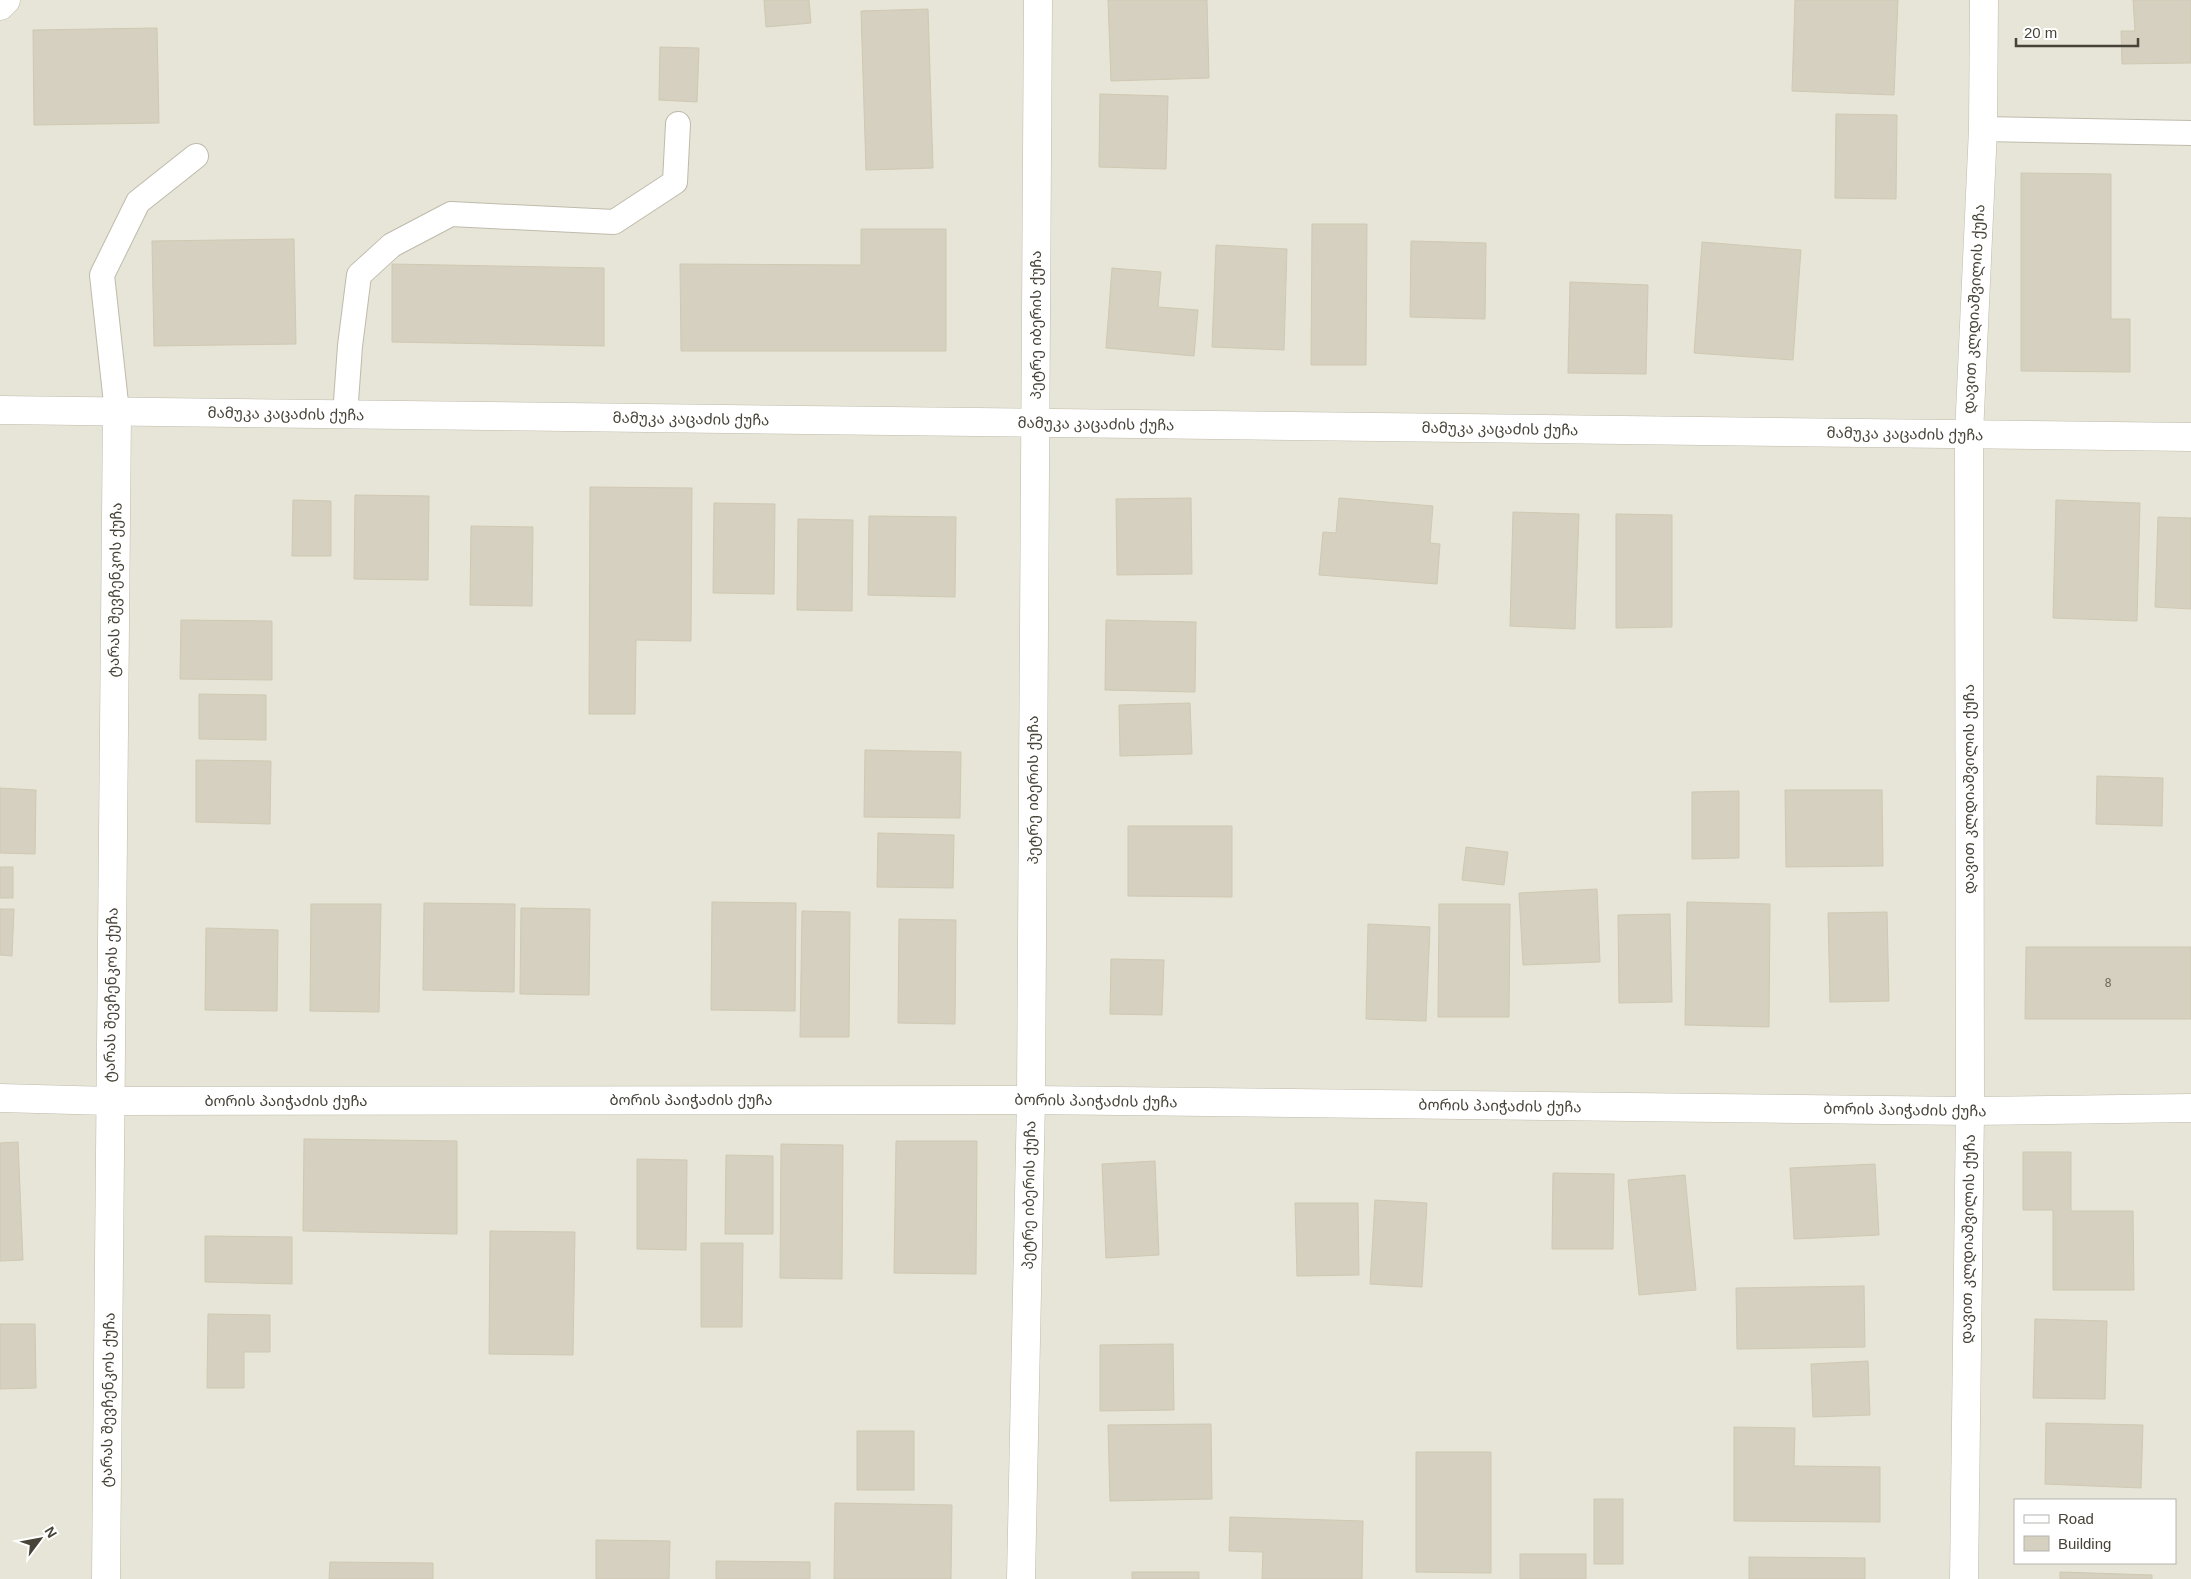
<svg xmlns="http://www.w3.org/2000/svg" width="2191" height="1579" viewBox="0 0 2191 1579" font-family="Helvetica,'Noto Sans Georgian',sans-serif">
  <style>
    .residential { fill: #e7e5d7; fill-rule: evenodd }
    .building { fill: #d5d0bf; stroke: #cfc9b3 }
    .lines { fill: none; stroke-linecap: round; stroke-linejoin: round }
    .lane-casing { stroke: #bfbbac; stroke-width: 26 }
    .street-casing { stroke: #bfbbac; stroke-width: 29 }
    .lane { stroke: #fff; stroke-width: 24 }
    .street { stroke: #fff; stroke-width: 28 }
    .labels { text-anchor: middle; stroke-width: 5; stroke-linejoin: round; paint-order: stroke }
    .number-label { font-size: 12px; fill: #6a665a }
    .street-label { font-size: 15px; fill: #474338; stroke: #fff }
  </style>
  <rect width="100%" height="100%" fill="#f3f2e9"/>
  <path class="residential" d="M0 0H2191V1579H0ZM2015 1500H2175V1563H2015Z"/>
  <g class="building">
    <path d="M764 0H809L811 23 766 27Z"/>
    <path d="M1108 0H1207L1209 78 1111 81Z"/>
    <path d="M1795 0H1898L1894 95 1792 91Z"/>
    <path d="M2133 0H2191V63L2122 64 2121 31H2135Z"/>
    <path d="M928 9 933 168 866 170 861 11Z"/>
    <path d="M157 28 159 123 34 125 33 30Z"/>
    <path d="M660 47 699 48 697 102 659 100Z"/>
    <path d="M1100 94 1168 96 1166 169 1099 167Z"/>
    <path d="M1836 114 1897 115 1896 199 1835 198Z"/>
    <path d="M2021 173 2111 174V319H2130V372L2021 371Z"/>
    <path d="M1312 224H1367L1366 365H1311Z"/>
    <path d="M861 229H946V351H681L680 264 861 265Z"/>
    <path d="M294 239 296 344 154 346 152 241Z"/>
    <path d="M1411 241 1486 243 1485 319 1410 317Z"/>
    <path d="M1702 242 1801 250 1793 360 1694 353Z"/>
    <path d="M1216 245 1287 249 1284 350 1212 347Z"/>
    <path d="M392 264 604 268V346L392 342Z"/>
    <path d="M1112 268 1161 272 1158 307 1198 310 1194 356 1106 348Z"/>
    <path d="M1570 282 1648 285 1646 374 1568 373Z"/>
    <path d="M590 487 692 488 691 641 636 640 635 714H589Z"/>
    <path d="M355 495 429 496 428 580 354 579Z"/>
    <path d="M1191 498 1192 574 1117 575 1116 499Z"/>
    <path d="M1339 498 1433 506 1430 543 1440 544 1437 584 1319 575 1323 532 1336 533Z"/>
    <path d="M293 500 331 501V556H292Z"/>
    <path d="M2056 500 2140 503 2137 621 2053 618Z"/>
    <path d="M714 503 775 504 774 594 713 593Z"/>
    <path d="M1513 512 1579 514 1575 629 1510 626Z"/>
    <path d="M1616 514 1672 515V627L1616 628Z"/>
    <path d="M869 516 956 517 955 597 868 595Z"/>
    <path d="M2158 517 2191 518V609L2155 607Z"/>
    <path d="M798 519 853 520 852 611 797 610Z"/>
    <path d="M471 526 533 527 532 606 470 605Z"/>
    <path d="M181 620 272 621V680L180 679Z"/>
    <path d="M1106 620 1196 622 1195 692 1105 690Z"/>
    <path d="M199 694 266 695V740L199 739Z"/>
    <path d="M1190 703 1192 754 1120 756 1119 705Z"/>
    <path d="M865 750 961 752 960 818 864 817Z"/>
    <path d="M196 760 271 761 270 824 196 822Z"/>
    <path d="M2097 776 2163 778 2162 826 2096 824Z"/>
    <path d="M0 788 36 790 35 854 0 853Z"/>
    <path d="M1785 790H1882L1883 866 1786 867Z"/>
    <path d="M1739 791V858L1692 859V792Z"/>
    <path d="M1128 826H1232V897L1128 896Z"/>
    <path d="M878 833 954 835 953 888 877 887Z"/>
    <path d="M1466 847 1508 852 1504 885 1462 880Z"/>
    <rect x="0" y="867" width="13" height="31"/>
    <path d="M1597 889 1600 962 1523 965 1519 893Z"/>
    <path d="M712 902 796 903 795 1011 711 1010Z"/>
    <path d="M1687 902 1770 904 1769 1027 1685 1025Z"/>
    <path d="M424 903 515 904 514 992 423 990Z"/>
    <path d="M311 904H381L379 1012 310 1011Z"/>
    <path d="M1439 904H1510L1509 1017H1438Z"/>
    <path d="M521 908 590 909 589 995 520 994Z"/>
    <path d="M0 909H14L12 956 0 955Z"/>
    <path d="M802 911 850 912 849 1037H800Z"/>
    <path d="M1887 912 1889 1001 1830 1002 1828 913Z"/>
    <path d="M1670 914 1672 1002 1619 1003 1618 915Z"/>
    <path d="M899 919 956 920 955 1024 898 1023Z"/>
    <path d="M1368 924 1430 927 1426 1021 1366 1019Z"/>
    <path d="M206 928 278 930 277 1011 205 1010Z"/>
    <path d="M2026 947H2191V1019H2025Z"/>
    <path d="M1111 959 1164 960 1162 1015 1110 1014Z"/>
    <path d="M304 1139 457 1141V1234L303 1231Z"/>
    <path d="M896 1141H977L976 1274 894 1273Z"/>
    <path d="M18 1142 23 1260 0 1261V1143Z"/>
    <path d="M781 1144 843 1145 842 1279 780 1278Z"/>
    <path d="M2023 1152H2071V1211H2133L2134 1290H2053V1210H2023Z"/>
    <path d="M726 1155 773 1156V1234H725Z"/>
    <path d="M637 1159 687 1160 686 1250 637 1249Z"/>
    <path d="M1155 1161 1159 1255 1106 1258 1102 1164Z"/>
    <path d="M1875 1164 1879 1235 1794 1239 1790 1168Z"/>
    <path d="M1553 1173 1614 1174 1613 1249H1552Z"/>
    <path d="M1685 1175 1696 1290 1639 1295 1628 1180Z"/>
    <path d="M1375 1200 1427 1203 1422 1287 1370 1284Z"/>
    <path d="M1295 1203H1358L1359 1275 1297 1276Z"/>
    <path d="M490 1231 575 1232 573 1355 489 1354Z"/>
    <path d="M205 1236 292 1237V1284L205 1282Z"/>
    <path d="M701 1243H743L742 1327H701Z"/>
    <path d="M1864 1286 1865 1347 1737 1349 1736 1288Z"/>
    <path d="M208 1314 270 1315V1352H244V1388H207Z"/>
    <path d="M2035 1319 2107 1321 2105 1399 2033 1398Z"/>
    <path d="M0 1324H35L36 1388 0 1389Z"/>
    <path d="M1173 1344 1174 1410 1100 1411V1345Z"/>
    <path d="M1868 1361 1870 1415 1813 1417 1811 1364Z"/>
    <path d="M2046 1423 2143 1425 2141 1488 2045 1484Z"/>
    <path d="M1211 1424 1212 1499 1110 1501 1108 1425Z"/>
    <path d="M1734 1427 1795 1428 1794 1466 1880 1467V1522L1734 1521Z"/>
    <rect x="857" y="1431" width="57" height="59"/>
    <path d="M1416 1452H1491V1573L1416 1572Z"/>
    <rect x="1594" y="1499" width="29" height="65"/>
    <path d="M835 1503 952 1505 951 1579H834Z"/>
    <path d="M1230 1517 1363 1521 1362 1579H1262L1263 1552 1229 1551Z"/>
    <path d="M596 1540 670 1541 669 1579H596Z"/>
    <rect x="1520" y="1554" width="66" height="25"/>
    <path d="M1749 1557 1865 1558V1579H1749Z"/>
    <path d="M716 1561 810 1562V1579H716Z"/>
    <path d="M330 1562 433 1563V1579H329Z"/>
    <rect x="1132" y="1572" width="67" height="7"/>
    <path d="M2060 1572 2152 1575V1579H2060Z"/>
  </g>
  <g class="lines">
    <defs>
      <g id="lane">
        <path d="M1983 129 2191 133"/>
        <path d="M117 412 102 275 138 202 196 156"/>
        <path d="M345 415 350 346 359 275 392 245 451 214 614 222 675 182 678 124"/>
      </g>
      <g id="street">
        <path d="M0 6 6 0"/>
        <path d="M0 410 2191 437"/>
        <path d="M0 1098 110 1101 1031 1100 1970 1111 2191 1108"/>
        <path d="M106 1579 117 412"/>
        <path d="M1021 1579 1031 1100 1038 0"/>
        <path d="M1964 1579 1970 1111 1969 434 1983 129 1984 0"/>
      </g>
    </defs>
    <use href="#lane" class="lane-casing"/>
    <use href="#street" class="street-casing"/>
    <use href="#lane" class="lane"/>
    <use href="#street" class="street"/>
  </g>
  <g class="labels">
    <g class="number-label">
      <text x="2108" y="987">8</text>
    </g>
    <g class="street-label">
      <text transform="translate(1974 309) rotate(-87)" y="5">დავით კლდიაშვილის ქუჩა</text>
      <text transform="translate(1036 325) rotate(-90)" y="5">პეტრე იბერის ქუჩა</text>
      <text transform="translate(286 414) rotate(1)" y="5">მამუკა კაცაძის ქუჩა</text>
      <text transform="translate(691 419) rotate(1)" y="5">მამუკა კაცაძის ქუჩა</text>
      <text transform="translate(1096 424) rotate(1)" y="5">მამუკა კაცაძის ქუჩა</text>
      <text transform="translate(1500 429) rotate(1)" y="5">მამუკა კაცაძის ქუჩა</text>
      <text transform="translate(1905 434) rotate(1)" y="5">მამუკა კაცაძის ქუჩა</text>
      <text transform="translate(115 590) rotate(-89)" y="5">ტარას შევჩენკოს ქუჩა</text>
      <text transform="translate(1969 789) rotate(-90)" y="5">დავით კლდიაშვილის ქუჩა</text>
      <text transform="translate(1033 790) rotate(-90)" y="5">პეტრე იბერის ქუჩა</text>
      <text transform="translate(111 995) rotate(-89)" y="5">ტარას შევჩენკოს ქუჩა</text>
      <text x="691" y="1105">ბორის პაიჭაძის ქუჩა</text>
      <text x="286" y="1106">ბორის პაიჭაძის ქუჩა</text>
      <text transform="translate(1096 1101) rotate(1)" y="5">ბორის პაიჭაძის ქუჩა</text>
      <text transform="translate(1500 1106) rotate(1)" y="5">ბორის პაიჭაძის ქუჩა</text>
      <text transform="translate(1905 1110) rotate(1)" y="5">ბორის პაიჭაძის ქუჩა</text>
      <text transform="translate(1029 1195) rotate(-89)" y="5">პეტრე იბერის ქუჩა</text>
      <text transform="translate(1968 1239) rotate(-89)" y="5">დავით კლდიაშვილის ქუჩა</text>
      <text transform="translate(108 1400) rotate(-89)" y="5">ტარას შევჩენკოს ქუჩა</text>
    </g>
  </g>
  <rect x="2014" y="1499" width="162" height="65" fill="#ffffff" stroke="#b5b4af"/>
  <rect x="2024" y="1515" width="25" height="8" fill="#ffffff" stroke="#b5b4af"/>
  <text x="2058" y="1524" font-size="15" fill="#474338">Road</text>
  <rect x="2024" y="1536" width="25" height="15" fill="#d5d0bf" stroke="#b5b4af"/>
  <text x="2058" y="1549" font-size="15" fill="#474338">Building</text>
  <g transform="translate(40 1539) rotate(58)" stroke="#ffffff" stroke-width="4" paint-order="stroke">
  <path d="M0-4L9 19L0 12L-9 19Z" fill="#474338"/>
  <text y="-8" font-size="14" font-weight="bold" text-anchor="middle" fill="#474338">N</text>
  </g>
  <path d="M2016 38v8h122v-8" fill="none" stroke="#474338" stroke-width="2.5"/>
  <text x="2024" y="38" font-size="15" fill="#474338" stroke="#ffffff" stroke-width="4" paint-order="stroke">20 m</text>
</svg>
